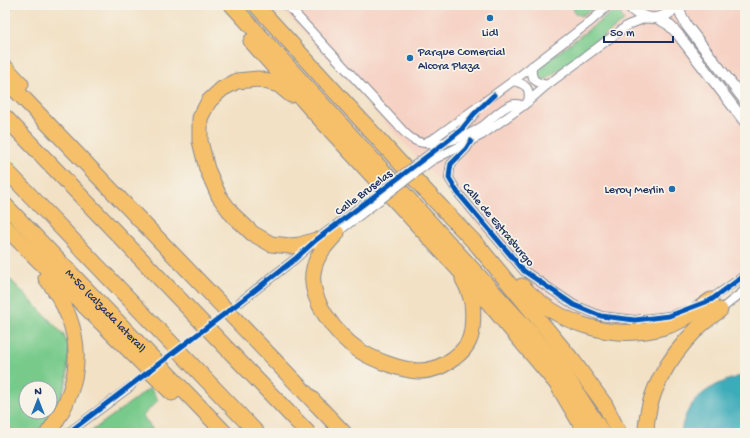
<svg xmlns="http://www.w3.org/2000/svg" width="750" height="438" viewBox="0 0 750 438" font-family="'Gochi Hand',sans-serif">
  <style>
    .built { fill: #f6d2c4 }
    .green { fill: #78ca8b; stroke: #4a7c74; fill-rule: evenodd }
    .water { fill: #3dacba; stroke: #2c6e8c }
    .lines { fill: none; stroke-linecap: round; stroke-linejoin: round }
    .stream { stroke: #3dacba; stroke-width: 3 }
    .minor-tunnel { stroke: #c7bdb0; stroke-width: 8; stroke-dasharray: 8 4; stroke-linecap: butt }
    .minor-casing { stroke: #868892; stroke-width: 10 }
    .tertiary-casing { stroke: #868892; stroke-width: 12 }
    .motorway-casing { stroke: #868892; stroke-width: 17 }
    .minor { stroke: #fff; stroke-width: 8 }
    .tertiary { stroke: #fff; stroke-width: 10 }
    .motorway { stroke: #f6c06b; stroke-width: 15 }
    .minor-bridge-casing { stroke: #868892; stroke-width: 10; stroke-linecap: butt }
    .minor-bridge { stroke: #fff; stroke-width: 8 }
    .cycleway-casing { stroke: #f7f3e8; stroke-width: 8 }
    .cycleway { stroke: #0057b8; stroke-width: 5 }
    .poi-dot { fill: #1f6fb2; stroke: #f7f3e8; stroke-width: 1.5 }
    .labels { text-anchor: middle; stroke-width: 3.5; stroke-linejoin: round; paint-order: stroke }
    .poi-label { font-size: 12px; fill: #1b2f5e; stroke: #f7f3e8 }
    .street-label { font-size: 12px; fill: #1b2f5e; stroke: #f7f3e8 }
  </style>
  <rect width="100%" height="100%" fill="#f7f3e8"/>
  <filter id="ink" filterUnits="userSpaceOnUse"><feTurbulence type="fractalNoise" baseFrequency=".025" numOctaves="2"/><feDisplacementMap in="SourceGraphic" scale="8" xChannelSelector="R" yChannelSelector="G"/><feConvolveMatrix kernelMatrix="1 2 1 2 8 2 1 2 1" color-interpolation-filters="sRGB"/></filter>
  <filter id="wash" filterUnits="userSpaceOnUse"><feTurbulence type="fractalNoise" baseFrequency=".012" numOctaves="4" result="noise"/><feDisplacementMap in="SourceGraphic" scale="16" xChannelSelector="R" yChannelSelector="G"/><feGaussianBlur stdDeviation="0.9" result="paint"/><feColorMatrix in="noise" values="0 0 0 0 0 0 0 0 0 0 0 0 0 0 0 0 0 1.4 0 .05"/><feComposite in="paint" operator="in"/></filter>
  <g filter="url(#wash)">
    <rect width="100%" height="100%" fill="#f2e1c5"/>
    <path class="built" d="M279 5H745V267L701 301 668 320 643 325 602 324 565 311 540 293Z"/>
    <g class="green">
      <path d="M575 5H598L582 16 575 13 573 8Z"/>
      <path d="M615 10H619L624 21 547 79 541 80C536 75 537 73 539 67Z"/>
      <path d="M5 274 63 334 69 346 67 380 60 400 50 418 37 433H5ZM26 388H50V412H26Z"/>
      <path d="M150 388 158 400 143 416 155 433H89Z"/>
    </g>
    <path class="water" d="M741 376H745V433H681C685 399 711 384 741 376Z"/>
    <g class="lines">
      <path class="stream" d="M10 8 11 5"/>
    </g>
  </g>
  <g filter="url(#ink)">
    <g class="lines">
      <path class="minor-tunnel" d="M131 386 240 302"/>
      <defs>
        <g id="minor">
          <path d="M287 5 394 121C400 127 406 136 414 140 434 150 467 137 484 125 492 119 501 108 511 105 516 103 519 104 523 106"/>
          <path d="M532 66C531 80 534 82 547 85"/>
          <path d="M513 81C526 84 531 88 528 102"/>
          <path d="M471 141 466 149 451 164 450 169 449 178 458 193 524 271 574 305 601 316 635 320 669 316 688 310"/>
          <path d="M426 142 436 137 513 81 591 21 609 5"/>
          <path d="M427 156 461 130 476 112"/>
          <path d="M431 161 482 135 523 106 547 85 628 25 646 18"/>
          <path d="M335 234 381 199"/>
          <path d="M708 301 745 275"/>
          <path d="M240 302 295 259 316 240 377 194"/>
          <path d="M720 310 745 290"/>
          <path d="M68 433 131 386"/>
        </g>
        <g id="tertiary">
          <path d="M628 5C641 21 664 24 676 5"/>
          <path d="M679 5 681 15 687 26 745 101"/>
          <path d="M657 18 668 24 677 33 745 122"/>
        </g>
        <g id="motorway">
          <path d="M232 5 527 329 562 370 597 424 602 433"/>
          <path d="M256 5 423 188 478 246 573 361 605 405 619 433"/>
          <path d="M251 41 312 110 482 295 557 384 586 433"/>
          <path d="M5 67 21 84"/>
          <path d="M5 79 344 433"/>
          <path d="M291 95 279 85 258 79 237 81 222 89 209 101 200 118V141L207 169 219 196 232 214 252 233 271 244 290 246 300 245 316 240"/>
          <path d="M5 117 308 433"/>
          <path d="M5 169 257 433"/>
          <path id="s1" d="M5 205 225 433"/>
          <path d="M5 227 172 393"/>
          <path d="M337 233C328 243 317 254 314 268 306 298 337 336 360 351 374 360 401 370 418 371 431 371 444 366 454 358 464 351 471 341 472 329 474 309 473 297 463 279"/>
          <path d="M46 278C86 329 86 381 48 433"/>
          <path d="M522 286C558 324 613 342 664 327 681 323 697 310 711 300"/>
          <path d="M646 433C646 394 669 357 696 330 703 322 712 316 720 310"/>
        </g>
      </defs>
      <use href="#minor" class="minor-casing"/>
      <use href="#tertiary" class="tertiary-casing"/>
      <use href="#motorway" class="motorway-casing"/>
      <use href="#minor" class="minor"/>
      <use href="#tertiary" class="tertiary"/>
      <use href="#motorway" class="motorway"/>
      <defs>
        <g id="minor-bridge">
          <path d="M377 194 427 156"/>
          <path d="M381 199 431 161"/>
        </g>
      </defs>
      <use href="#minor-bridge" class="minor-bridge-casing"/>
      <use href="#minor-bridge" class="minor-bridge"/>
      <defs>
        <g id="cycleway">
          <path d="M471 141 466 149 451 164 450 169 449 178 458 193 524 271 574 305 601 316 635 320 669 316 711 300 745 275"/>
          <path d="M68 433 240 302 295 259 316 240 446 142 461 130 474 114 494 95"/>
        </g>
      </defs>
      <use href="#cycleway" class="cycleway-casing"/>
      <use href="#cycleway" class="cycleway"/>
    </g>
  </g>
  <g class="poi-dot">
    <circle cx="490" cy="18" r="4"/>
    <circle cx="410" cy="58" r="4"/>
    <circle cx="672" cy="189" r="4"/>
  </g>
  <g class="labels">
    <g class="poi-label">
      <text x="490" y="36">Lidl</text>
      <text x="418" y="55" text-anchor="start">Parque Comercial<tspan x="418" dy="14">Alcora Plaza</tspan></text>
      <text x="664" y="193" text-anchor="end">Leroy Merlin</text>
    </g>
    <g class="street-label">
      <text transform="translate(363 192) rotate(-37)" y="4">Calle Bruselas</text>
      <text transform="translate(499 224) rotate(50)" y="4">Calle de Estrasburgo</text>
      <text dy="4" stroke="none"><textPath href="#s1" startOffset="146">M-50 (calzada lateral)</textPath></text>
    </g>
  </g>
  <rect width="750" height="438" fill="none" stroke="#f7f3e8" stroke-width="20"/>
  <g transform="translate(38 400)"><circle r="19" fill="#f7f3e8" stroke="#9fa5b1"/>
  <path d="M0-3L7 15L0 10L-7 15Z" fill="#1f6fb2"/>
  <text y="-6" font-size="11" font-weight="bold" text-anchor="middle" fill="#1b2f5e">N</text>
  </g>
  <path d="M604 36v6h69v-6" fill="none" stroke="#1b2f5e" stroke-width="2"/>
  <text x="610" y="36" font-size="12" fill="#1b2f5e" stroke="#f7f3e8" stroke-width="3" paint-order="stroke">50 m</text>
</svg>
